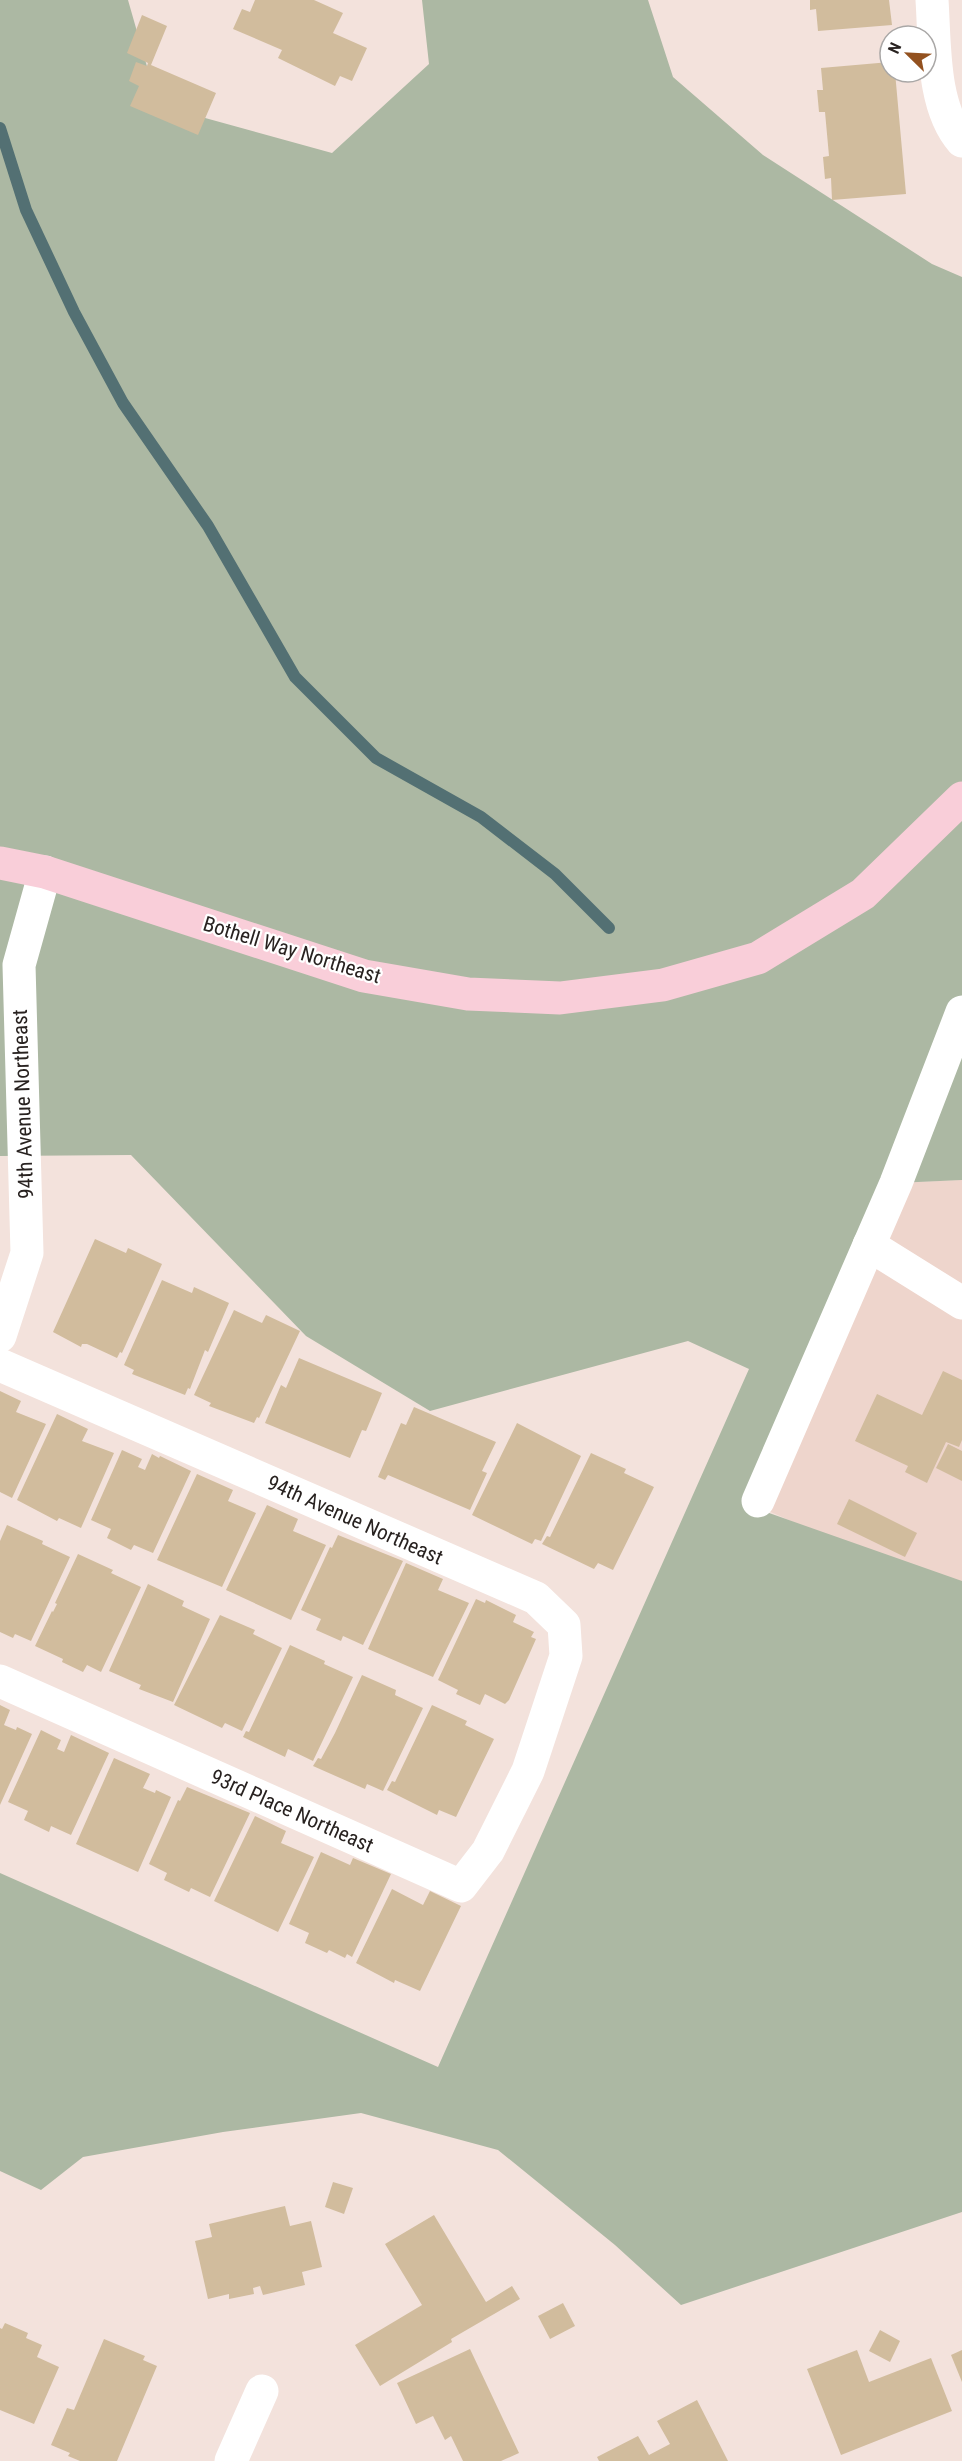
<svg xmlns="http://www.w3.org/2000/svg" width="962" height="2461" viewBox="0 0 962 2461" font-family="'Roboto Condensed',sans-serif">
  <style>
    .built { fill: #eed5cc }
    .green { fill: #acb8a3 }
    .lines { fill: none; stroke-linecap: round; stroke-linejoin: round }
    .stream { stroke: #537073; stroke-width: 12 }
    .building { fill: #d1bc9d }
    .minor { stroke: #fff; stroke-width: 33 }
    .major { stroke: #f9ced9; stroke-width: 33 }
    .labels { text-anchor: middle; stroke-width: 4.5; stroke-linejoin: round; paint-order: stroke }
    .street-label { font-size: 21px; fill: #282220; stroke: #fff }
  </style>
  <rect width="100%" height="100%" fill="#f3e2dc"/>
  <path class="built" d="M962 1180V1598L753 1504 896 1183Z"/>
  <path class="green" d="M0 0H128L158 105 332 153 429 64 422 0H648L673 77 763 155 932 264 962 277V1180L896 1183 749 1506 962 1581V2212L681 2305 615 2245 498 2150 361 2113 223 2132 83 2157 41 2190 0 2171V1873L438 2067 749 1369 688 1341 430 1411 306 1336 131 1155 0 1156Z"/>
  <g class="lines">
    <path class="stream" d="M0 128 26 210 74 312 123 403 208 526 295 677 376 758 481 817 555 874 609 928"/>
  </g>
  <g class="building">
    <path d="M255 0H314L343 13 333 33 367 48 352 81 340 76 335 86 278 58 282 50 233 29 242 9 250 12Z"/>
    <path d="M810 0H889L892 25 818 31 816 9 810 10Z"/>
    <path d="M142 15 167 26 151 65 216 93 198 135 130 106 139 86 129 81 136 62 147 66 148 63 127 53Z"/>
    <path d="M890 62V72H895L906 194 832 200 831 178 825 179 823 157 829 156 825 112H819L817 90H823L821 68Z"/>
    <path d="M95 1239 126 1253 128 1248 162 1264 122 1353 120 1352 117 1358 87 1344H82L81 1347 53 1332Z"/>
    <path d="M162 1280 192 1293 194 1287 229 1303 208 1352 205 1350 190 1389 188 1388 185 1395 132 1374 134 1370 124 1365Z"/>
    <path d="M234 1310 262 1323 266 1315 300 1331 259 1418 257 1417 254 1423 209 1406 211 1403 194 1395Z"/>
    <path d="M299 1358 382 1393 366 1431 362 1430 350 1458 265 1423 281 1385 286 1388Z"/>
    <path d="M943 1371 962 1380V1440L959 1447 946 1442 927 1483 905 1472 908 1466 855 1441 877 1394 922 1415Z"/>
    <path d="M0 1391 21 1401 16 1412 46 1424 12 1498 0 1492Z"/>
    <path d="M414 1407 496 1442 482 1471 487 1473 470 1510 388 1475 385 1480 378 1477 401 1423 406 1425Z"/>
    <path d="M57 1414 88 1429 82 1441 114 1453 81 1528 59 1518 57 1521 17 1500Z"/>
    <path d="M517 1423 581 1456 541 1541 535 1539 532 1544 472 1515Z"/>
    <path d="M948 1444 962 1451V1481L936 1468Z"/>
    <path d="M122 1450 142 1459 138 1467 145 1470 152 1454 159 1458 160 1456 191 1471 153 1553 134 1545 131 1550 107 1538 111 1529 91 1520Z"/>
    <path d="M591 1453 626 1469 624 1473 654 1487 613 1570 598 1563 594 1569 542 1544 547 1536 550 1537Z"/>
    <path d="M197 1474 233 1490 228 1501 256 1513 222 1587 157 1560Z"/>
    <path d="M849 1499 917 1533 905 1557 837 1524Z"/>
    <path d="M267 1505 298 1519 293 1531 326 1545 291 1620 226 1590Z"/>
    <path d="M7 1525 43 1541 42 1544 70 1557 31 1641 15 1634 13 1638 0 1632V1541Z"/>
    <path d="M338 1535 403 1561 363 1645 343 1636 341 1641 316 1630 321 1619 301 1610 330 1547 332 1548Z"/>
    <path d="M78 1554 113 1570 111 1573 141 1587 101 1672 87 1665 83 1672 62 1662 63 1659 35 1646 52 1611 53 1612 57 1604 55 1603Z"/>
    <path d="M406 1563 443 1579 438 1590 469 1603 433 1677 368 1649Z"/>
    <path d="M148 1584 184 1601 182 1606 210 1619 173 1702 139 1689 141 1685 109 1671Z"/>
    <path d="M476 1599 485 1603 486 1600 516 1615 513 1622 534 1632 531 1637 536 1639 509 1700 505 1704 485 1694 480 1705 456 1694 458 1690 438 1680Z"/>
    <path d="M220 1615 255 1630 253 1634 282 1648 242 1731 225 1723 222 1728 174 1705Z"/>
    <path d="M290 1645 325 1661 324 1664 353 1677 313 1761 288 1749 285 1757 243 1737 246 1731 249 1732Z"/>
    <path d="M362 1675 396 1690 395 1695 423 1708 383 1791 367 1784 365 1789 313 1766 318 1758 321 1759 335 1733Z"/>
    <path d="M0 1705 10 1710 4 1725 16 1730 17 1727 32 1734 0 1805Z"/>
    <path d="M432 1705 467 1721 465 1725 494 1739 456 1817 439 1810 437 1815 387 1790 392 1781 395 1782Z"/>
    <path d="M41 1730 61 1740 57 1749 64 1752 71 1735 109 1753 71 1835 51 1826 49 1832 24 1820 28 1811 8 1802Z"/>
    <path d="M114 1758 150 1774 143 1788 155 1793 156 1790 171 1797 138 1872 76 1844Z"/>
    <path d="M187 1787 250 1813 210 1897 191 1888 189 1892 164 1880 167 1873 149 1864 178 1800 180 1801Z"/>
    <path d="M255 1816 286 1831 281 1843 314 1857 278 1932 214 1901Z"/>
    <path d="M321 1852 350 1865 353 1858 391 1874 352 1957 347 1954 345 1958 329 1950 327 1953 305 1943 309 1933 289 1924Z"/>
    <path d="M392 1889 423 1905 430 1891 461 1906 420 1991 395 1980 394 1983 356 1963Z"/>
    <path d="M333 2182 353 2188 344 2214 325 2207Z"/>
    <path d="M285 2206 290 2226 311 2221 322 2267 302 2272 305 2285 263 2295 260 2286 253 2288 254 2294 229 2299V2294L208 2299 195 2241 212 2237 209 2224Z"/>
    <path d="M434 2215 486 2302 512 2286 520 2299 451 2339 452 2342 380 2386 355 2345 422 2305 385 2244Z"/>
    <path d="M563 2303 575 2326 550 2339 538 2316Z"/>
    <path d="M5 2323 28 2333 26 2338 42 2345 37 2357 59 2367 34 2424 0 2410V2328L2 2329Z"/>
    <path d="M880 2330 900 2341 890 2362 869 2351Z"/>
    <path d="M104 2339 145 2356 143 2360 157 2366 117 2461H80L68 2456 70 2453 51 2445 67 2408 74 2410Z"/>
    <path d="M470 2349 519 2453 501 2461H463L451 2436 445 2440 433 2416 416 2424 397 2383Z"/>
    <path d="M857 2350 869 2382 931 2358 952 2411 841 2455 807 2369Z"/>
    <path d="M962 2350V2382L951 2355Z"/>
    <path d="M697 2400 728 2461H599L597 2457 638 2436 649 2455 670 2444 657 2421Z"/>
  </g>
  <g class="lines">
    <g class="minor">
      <path d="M932 0C935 44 932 107 962 141"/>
      <path d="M869 1245 962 1303"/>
      <path d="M0 1336 27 1253 19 965 45 872"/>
      <path d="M0 1365 536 1598 564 1625 566 1656 528 1771 488 1851 461 1886 0 1681"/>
      <path d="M758 1501 896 1183 962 1012"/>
      <path d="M231 2461 262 2391"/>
    </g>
    <path class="major" d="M0 863 45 872 364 976 468 994 560 998 663 985 758 958 863 894 962 798"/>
  </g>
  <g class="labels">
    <g class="street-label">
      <text transform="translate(292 950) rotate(17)" y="7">Bothell Way Northeast</text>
      <text transform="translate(23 1104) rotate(-92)" y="7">94th Avenue Northeast</text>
      <text transform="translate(355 1520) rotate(24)" y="7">94th Avenue Northeast</text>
      <text transform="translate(292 1811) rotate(24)" y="7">93rd Place Northeast</text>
    </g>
  </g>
  <g transform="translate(908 54) rotate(294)"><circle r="28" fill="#ffffff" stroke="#a9a7a6" stroke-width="1.5"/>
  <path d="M0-4.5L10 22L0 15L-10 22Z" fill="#93511f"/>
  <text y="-9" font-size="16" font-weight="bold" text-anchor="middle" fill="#282220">N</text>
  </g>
</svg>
